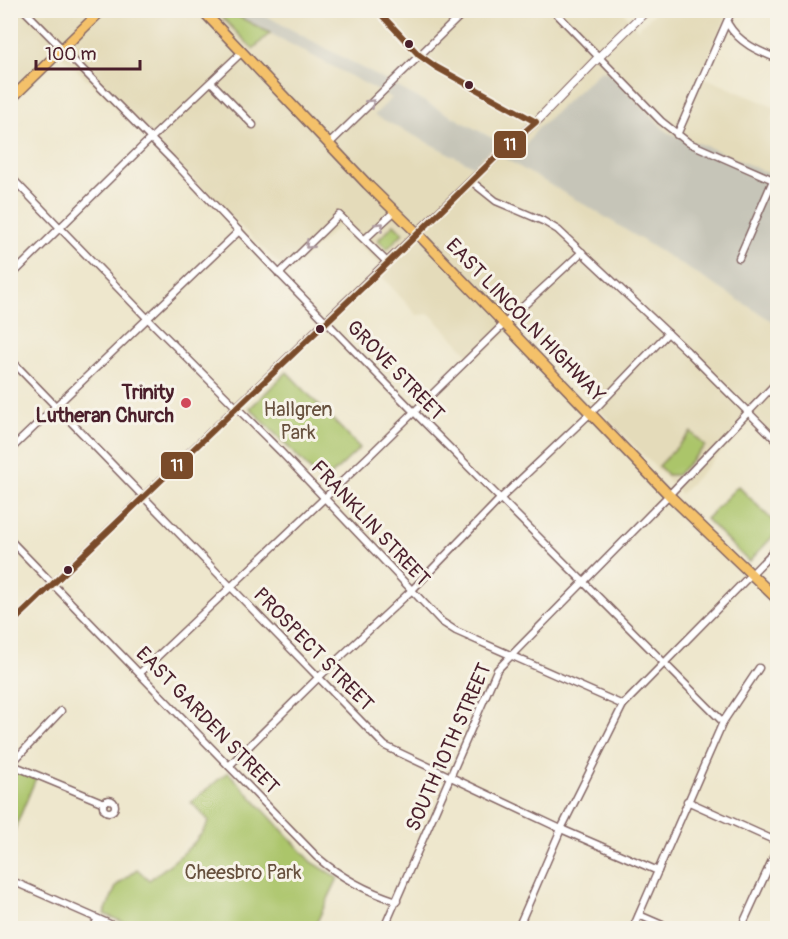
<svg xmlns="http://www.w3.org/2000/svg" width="788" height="939" viewBox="0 0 788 939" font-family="Pangolin,sans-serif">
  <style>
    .built { fill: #e4dbba }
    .industrial { fill: #c6c5b8 }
    .green { fill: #abc56a; stroke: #7a724a; stroke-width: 1.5 }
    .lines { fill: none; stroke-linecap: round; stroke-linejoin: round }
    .minor-casing { stroke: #836564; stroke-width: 9 }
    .tertiary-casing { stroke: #836564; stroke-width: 10 }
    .primary-casing { stroke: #836564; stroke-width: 12 }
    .minor { stroke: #fff; stroke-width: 6 }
    .tertiary { stroke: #fff; stroke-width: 8 }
    .primary { stroke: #f4c16a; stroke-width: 9 }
    .bus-1-casing { stroke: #f7f3e8; stroke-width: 10 }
    .bus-1 { stroke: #7a4b2a; stroke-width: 6 }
    .oneway { stroke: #ae9aa0 }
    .bus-dot { fill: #4a1f2b; stroke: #f7f3e8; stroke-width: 2 }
    .poi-dot { fill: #d1495b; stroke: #f7f3e8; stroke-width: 2 }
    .labels { text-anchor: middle; stroke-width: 6; stroke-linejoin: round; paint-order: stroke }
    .street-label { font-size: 20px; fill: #4a1f2b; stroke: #f7f3e8 }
    .poi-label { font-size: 20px; font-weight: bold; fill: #4a1f2b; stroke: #f7f3e8; text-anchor: end }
    .park-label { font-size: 20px; fill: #67513e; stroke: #f7f3e8 }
    .line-badge { stroke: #f7f3e8; stroke-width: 2 }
    .badge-label { font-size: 16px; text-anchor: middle; font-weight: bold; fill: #fff }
  </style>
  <rect width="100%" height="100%" fill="#f7f3e8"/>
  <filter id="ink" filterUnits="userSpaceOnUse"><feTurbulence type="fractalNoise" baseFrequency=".0167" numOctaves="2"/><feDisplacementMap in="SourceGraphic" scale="12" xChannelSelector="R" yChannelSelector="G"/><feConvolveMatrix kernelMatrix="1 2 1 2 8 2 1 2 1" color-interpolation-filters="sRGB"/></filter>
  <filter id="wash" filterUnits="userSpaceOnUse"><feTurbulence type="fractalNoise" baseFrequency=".008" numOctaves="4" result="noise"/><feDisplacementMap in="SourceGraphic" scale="24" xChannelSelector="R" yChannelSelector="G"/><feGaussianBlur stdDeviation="1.35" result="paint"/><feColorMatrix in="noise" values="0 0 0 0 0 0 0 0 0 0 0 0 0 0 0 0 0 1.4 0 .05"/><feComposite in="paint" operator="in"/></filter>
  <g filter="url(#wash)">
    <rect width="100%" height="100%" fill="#eee7cd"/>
    <g class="built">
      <path d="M622 10 637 29 657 11H721L723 13 726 18 701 76 776 108 771 120 777 123V160L771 175 711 148 667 132 601 70 538 128 521 153 257 11Z"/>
      <path d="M11 11H216L253 49 270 33 393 98 375 115 472 166 490 150 592 209 777 324V446L751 420 681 494 517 324 474 360 430 314 417 315 384 279 378 264 340 225 288 273 165 151 56 51 11 95Z"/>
    </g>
    <path class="industrial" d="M228 11H257L520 153 538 128 601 70 608 72 667 132 711 148 777 177V324L592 209 490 150 473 166 374 115 392 98Z"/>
    <g class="green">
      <path d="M216 11H228L270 33 253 49Z"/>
      <path d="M394 224 403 233 387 249 378 240Z"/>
      <path d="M287 372 360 448 323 483 250 408Z"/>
      <path d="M691 432 705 446 677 475H667L659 466Z"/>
      <path d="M738 486 777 525V532L749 562 706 519Z"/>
      <path d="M11 767 36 778 11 838Z"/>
      <path d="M228 772 312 862 338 878 314 928H137L104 914 117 885 137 869 149 880C168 866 200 843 209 821L191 802Z"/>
    </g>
  </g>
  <g filter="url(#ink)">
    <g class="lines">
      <defs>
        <g id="minor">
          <path d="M24 10 172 160 269 263 414 412 723 722"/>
          <path d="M377 10 419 55 436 67 536 122"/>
          <path d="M553 10 661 121 689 143 778 182"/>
          <path d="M728 24C739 43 758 51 778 59"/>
          <path d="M211 82 253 125"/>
          <path d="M677 135 732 10"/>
          <path d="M329 144 466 10"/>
          <path d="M10 176 148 319 280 451 442 622 456 631 623 705"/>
          <path d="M471 181 496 201 543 221 558 230 687 351 778 442"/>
          <path d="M365 239 394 212"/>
          <path d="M739 258 778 169"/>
          <path d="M279 274 339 215 388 263"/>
          <path d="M10 277 144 145 241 53"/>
          <path d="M10 359 385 746 561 829 658 871"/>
          <path d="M10 450 239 231"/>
          <path d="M10 540 317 857C339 876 368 892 397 901"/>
          <path d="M10 625 417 233"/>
          <path d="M140 673 370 455 504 324 582 252"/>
          <path d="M10 764 104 803"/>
          <path d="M11 764 61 711"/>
          <path d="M229 766 319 677 412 590 500 499 599 405 668 333"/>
          <circle cx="109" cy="806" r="6"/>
          <path d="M687 801 778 842"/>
          <path d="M10 880 119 928"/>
          <path d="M639 915 669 928"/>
          <path d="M93 928 98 919"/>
          <path d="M384 928 497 670 669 495 778 381"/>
          <path d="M518 928 561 829 623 705 778 547"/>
          <path d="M633 928 723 722 759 668"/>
          <path d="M741 928 778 847"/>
        </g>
        <path id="tertiary" d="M417 233 501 152 536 122 598 58 647 10"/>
        <g id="primary">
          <path d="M202 10 367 184 417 233 669 495 778 600"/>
          <path d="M10 100 102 10"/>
        </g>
      </defs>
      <use href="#minor" class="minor-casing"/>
      <use href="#tertiary" class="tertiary-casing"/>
      <use href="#primary" class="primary-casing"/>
      <use href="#minor" class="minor"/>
      <use href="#tertiary" class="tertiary"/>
      <use href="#primary" class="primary"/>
      <defs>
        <path id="bus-1" d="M10 625 388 263 501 152 536 122 436 67 419 55 377 10"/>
      </defs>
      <use href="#bus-1" class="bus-1-casing"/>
      <use href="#bus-1" class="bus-1"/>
    </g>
    <defs><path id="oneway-chevron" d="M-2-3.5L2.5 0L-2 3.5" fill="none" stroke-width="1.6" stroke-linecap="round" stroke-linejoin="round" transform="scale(1.5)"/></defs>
    <g class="oneway">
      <use href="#oneway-chevron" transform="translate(371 103) rotate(-44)"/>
      <use href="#oneway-chevron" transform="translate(380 226) rotate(-44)"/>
      <use href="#oneway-chevron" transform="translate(309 245) rotate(136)"/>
    </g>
  </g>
  <g class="bus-dot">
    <circle cx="409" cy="44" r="5"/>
    <circle cx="469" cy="85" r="5"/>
    <circle cx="320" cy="329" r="5"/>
    <circle cx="68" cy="570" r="5"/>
  </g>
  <circle class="poi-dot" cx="186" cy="403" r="6"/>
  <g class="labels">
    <g class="street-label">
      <text transform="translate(526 320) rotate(46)" y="7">EAST LINCOLN HIGHWAY</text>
      <text transform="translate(396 370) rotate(46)" y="7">GROVE STREET</text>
      <text transform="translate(371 523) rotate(47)" y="7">FRANKLIN STREET</text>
      <text transform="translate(314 649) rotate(46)" y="7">PROSPECT STREET</text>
      <text transform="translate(208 720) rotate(46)" y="7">EAST GARDEN STREET</text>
      <text transform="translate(448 747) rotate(-66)" y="7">SOUTH 10TH STREET</text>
    </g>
    <g class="poi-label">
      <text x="174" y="399">Trinity<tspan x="174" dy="23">Lutheran Church</tspan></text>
    </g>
    <g class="park-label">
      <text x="298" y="416">Hallgren<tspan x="298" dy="23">Park</tspan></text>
      <text x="243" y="879">Cheesbro Park</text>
    </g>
  </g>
  <g class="line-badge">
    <rect x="493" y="130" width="34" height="29" rx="6" fill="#7a4b2a"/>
    <rect x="160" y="451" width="34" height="29" rx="6" fill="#7a4b2a"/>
  </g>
  <g class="badge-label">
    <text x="510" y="150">11</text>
    <text x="177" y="471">11</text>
  </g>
  <rect width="788" height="939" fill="none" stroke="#f7f3e8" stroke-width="36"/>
  <path d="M36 60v9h104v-9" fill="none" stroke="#4a1f2b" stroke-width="3"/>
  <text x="45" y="60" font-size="18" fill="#4a1f2b" stroke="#f7f3e8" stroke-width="4.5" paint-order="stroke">100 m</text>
</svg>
